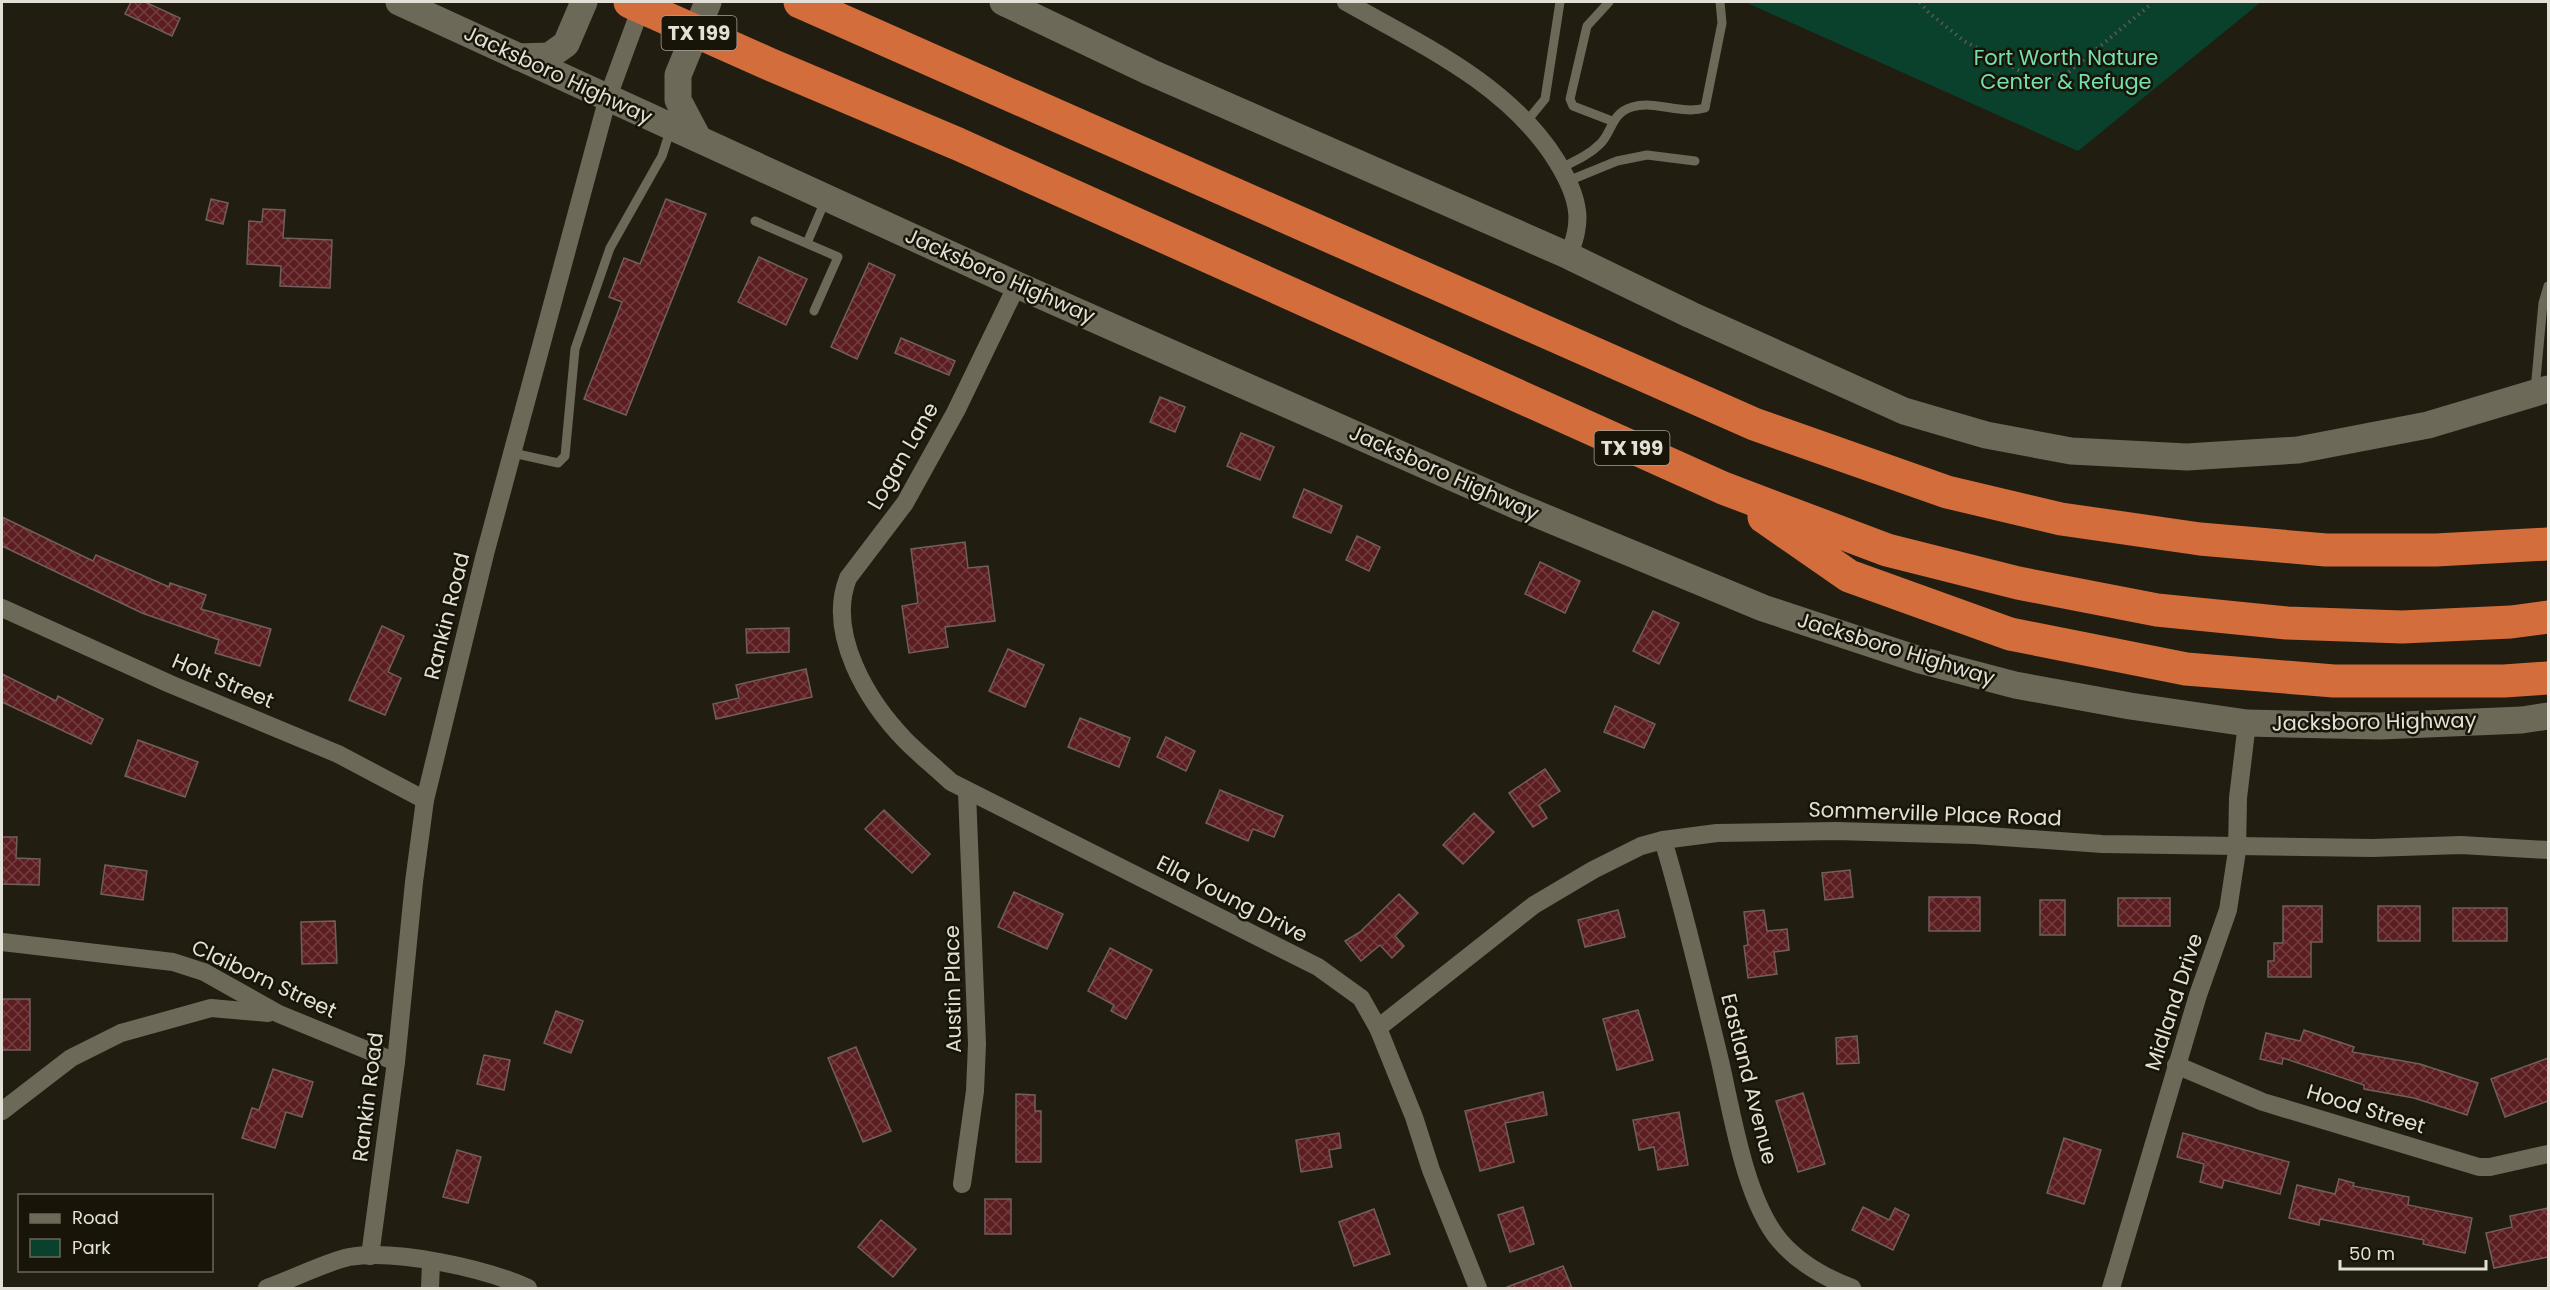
<svg xmlns="http://www.w3.org/2000/svg" width="2550" height="1290" viewBox="0 0 2550 1290" font-family="Poppins,sans-serif">
  <style>
    .park { fill: #0a412d }
    .building { fill: url(#building-cross-hatch); stroke: #715e5d; stroke-width: 1.5 }
    .lines { fill: none; stroke-linecap: round; stroke-linejoin: round }
    .path { stroke: #5c5a4e; stroke-width: 4; stroke-dasharray: 1.5 4.5; stroke-linecap: butt }
    .service { stroke: #6c6959; stroke-width: 9 }
    .minor { stroke: #6c6959; stroke-width: 18 }
    .secondary { stroke: #6c6959; stroke-width: 27 }
    .motorway { stroke: #d46d3c; stroke-width: 33 }
    .labels { text-anchor: middle; stroke-width: 5; stroke-linejoin: round; paint-order: stroke }
    .shield { fill: #181508; stroke: #a5a399; stroke-width: 1.5 }
    .shield-label { font-size: 20px; font-weight: bold; fill: #e2e0d7 }
    .park-label { font-size: 21px; fill: #75dfb0; stroke: #181508 }
    .street-label { font-size: 21px; fill: #e2e0d7; stroke: #181508 }
  </style>
  <defs>
    <pattern id="building-cross-hatch" width="8" height="8" patternUnits="userSpaceOnUse" patternTransform="scale(1.5)"><rect width="8" height="8" fill="#5b1d1f"/><path d="M0 0l8 8M0 8l8-8" fill="none" stroke="#723e3f"/></pattern>
  </defs>
  <rect width="100%" height="100%" fill="#211e11"/>
  <path class="park" d="M1745 2H2261L2078 151Z"/>
  <g class="building">
    <path d="M131 2H145L180 18 172 36 125 14Z"/>
    <path d="M211 199 228 203 223 224 206 220Z"/>
    <path d="M666 199 706 214 626 415 584 399 622 302 609 297 624 258 640 264Z"/>
    <path d="M263 209 285 210 283 238 332 240 330 288 280 286 281 266 247 264 249 221 262 222Z"/>
    <path d="M759 257 807 279 786 325 738 302Z"/>
    <path d="M869 263 895 275 857 359 831 347Z"/>
    <path d="M901 338 955 361 949 375 895 353Z"/>
    <path d="M1160 397 1185 407 1175 432 1150 422Z"/>
    <path d="M1241 433 1274 447 1260 480 1227 466Z"/>
    <path d="M1304 489 1342 506 1331 533 1293 517Z"/>
    <path d="M2 517 93 561 96 555 169 587 170 583 206 595 201 609 271 629 260 666 215 653 219 640 142 613 2 546Z"/>
    <path d="M1357 536 1380 547 1369 571 1346 560Z"/>
    <path d="M965 542 968 568 988 566 995 621 945 627 948 647 909 653 902 606 918 603 911 549Z"/>
    <path d="M1540 562 1580 581 1565 613 1525 594Z"/>
    <path d="M1653 611 1679 623 1659 664 1633 651Z"/>
    <path d="M382 626 404 636 388 672 401 678 385 715 349 700Z"/>
    <path d="M789 628V652L747 653 746 629Z"/>
    <path d="M1008 649 1044 665 1025 707 989 691Z"/>
    <path d="M806 669 812 697 716 719 713 704 739 698 736 685Z"/>
    <path d="M2 674 56 701 58 696 103 719 91 744 2 702Z"/>
    <path d="M1615 706 1655 724 1644 748 1604 732Z"/>
    <path d="M1080 718 1130 738 1119 767 1068 747Z"/>
    <path d="M1166 737 1195 751 1186 771 1157 757Z"/>
    <path d="M138 740 198 762 185 797 125 776Z"/>
    <path d="M1545 769 1560 791 1539 805 1547 818 1533 827 1509 793Z"/>
    <path d="M1220 790 1283 816 1274 837 1253 829 1248 841 1206 823Z"/>
    <path d="M884 810 930 854 912 873 865 829Z"/>
    <path d="M1474 813 1494 832 1463 864 1443 845Z"/>
    <path d="M2 837H17L16 858 40 859 39 885 2 884Z"/>
    <path d="M105 865 147 871 143 900 101 894Z"/>
    <path d="M1850 870 1853 897 1825 900 1822 873Z"/>
    <path d="M1014 892 1063 914 1047 949 998 927Z"/>
    <path d="M1399 894 1418 913 1395 936 1404 946 1392 958 1380 945 1361 961 1345 941 1360 932Z"/>
    <rect x="1929" y="897" width="51" height="34"/>
    <rect x="2118" y="898" width="52" height="28"/>
    <rect x="2040" y="900" width="25" height="35"/>
    <path d="M2283 906H2322V942H2311V977H2268V961H2274V943H2283Z"/>
    <rect x="2378" y="906" width="42" height="35"/>
    <rect x="2453" y="908" width="54" height="33"/>
    <path d="M1618 910 1625 937 1585 947 1578 920Z"/>
    <path d="M1764 910 1767 931 1787 929 1789 950 1774 952 1777 974 1748 978 1744 946 1748 945 1744 912Z"/>
    <path d="M335 921 337 963 302 964 301 922Z"/>
    <path d="M1110 948 1152 970 1126 1019 1111 1011 1114 1005 1088 991Z"/>
    <rect x="2" y="999" width="28" height="51"/>
    <path d="M1638 1010 1653 1060 1617 1070 1603 1019Z"/>
    <path d="M556 1011 583 1021 571 1053 544 1043Z"/>
    <path d="M2304 1030 2354 1047 2352 1052 2420 1064 2478 1083 2467 1115 2414 1098 2364 1089V1085L2283 1058 2282 1064 2260 1059 2266 1033 2300 1041Z"/>
    <path d="M1857 1036 1859 1063 1837 1064 1836 1038Z"/>
    <path d="M856 1047 891 1131 863 1142 828 1058Z"/>
    <path d="M484 1055 510 1060 504 1090 477 1084Z"/>
    <path d="M2548 1058V1101L2505 1117 2491 1079Z"/>
    <path d="M273 1069 313 1082 302 1117 286 1112 275 1148 242 1138 252 1108 259 1110Z"/>
    <path d="M1543 1092 1547 1115 1505 1123 1514 1162 1480 1171 1465 1111Z"/>
    <path d="M1803 1093 1825 1164 1798 1172 1776 1101Z"/>
    <path d="M1016 1094 1035 1095V1111H1041V1162H1016Z"/>
    <path d="M1679 1112 1688 1165 1658 1170 1654 1147 1639 1150 1633 1120Z"/>
    <path d="M1339 1133 1341 1148 1329 1150 1332 1167 1301 1172 1296 1140Z"/>
    <path d="M2183 1133 2289 1162 2280 1194 2224 1180 2222 1188 2200 1182 2204 1164 2177 1157Z"/>
    <path d="M2064 1138 2101 1150 2084 1204 2047 1193Z"/>
    <path d="M457 1150 481 1157 468 1203 443 1197Z"/>
    <path d="M2339 1179 2354 1183 2353 1186 2409 1197 2408 1205 2472 1218 2465 1253 2423 1244 2424 1240 2320 1219 2319 1225 2289 1218 2297 1185 2335 1194Z"/>
    <rect x="985" y="1199" width="26" height="35"/>
    <path d="M1523 1207 1534 1244 1510 1252 1498 1215Z"/>
    <path d="M1863 1207 1889 1220 1895 1208 1909 1215 1893 1250 1852 1230Z"/>
    <path d="M2548 1208V1257L2494 1268 2486 1233 2512 1227 2510 1216Z"/>
    <path d="M1374 1209 1390 1254 1354 1266 1339 1222Z"/>
    <path d="M881 1220 916 1249 893 1277 858 1247Z"/>
    <path d="M1563 1266 1572 1288H1507V1287Z"/>
  </g>
  <g class="lines">
    <path class="path" d="M1920 2 1929 13 1964 41 2031 77 2065 75 2150 5 2151 2"/>
    <g class="service">
      <path d="M1609 2 1587 26 1570 99 1573 106 1612 121"/>
      <path d="M1527 121 1545 99 1560 2"/>
      <path d="M1561 168C1575 161 1589 155 1600 144 1612 133 1611 113 1632 107 1656 100 1681 115 1705 108L1722 23 1720 2"/>
      <path d="M1568 181 1617 161 1647 155 1695 161"/>
      <path d="M755 221 838 257 814 311"/>
      <path d="M807 243 825 201"/>
      <path d="M2535 390 2543 303 2548 286"/>
      <path d="M513 453 558 463 565 456 575 349 610 248 662 156 671 128"/>
    </g>
    <g class="minor">
      <path d="M1346 2C1422 45 1508 84 1556 160 1566 176 1575 193 1577 211 1579 227 1574 241 1569 256"/>
      <path d="M1017 285 956 411 905 503 848 578C826 634 868 702 906 741 920 755 936 768 951 782L1318 967 1361 998 1378 1028 1414 1117 1431 1170 1478 1288"/>
      <path d="M2 608 170 684 338 754 425 800"/>
      <path d="M1663 840C1685 913 1702 987 1720 1061 1732 1113 1745 1200 1780 1241 1799 1263 1826 1278 1852 1288"/>
      <path d="M2 942 173 962 204 972 279 1014 396 1062"/>
      <path d="M1378 1028 1534 905 1593 870 1641 846 1663 840 1717 833 1836 831 1974 835 2102 844 2372 848 2461 845 2548 850"/>
      <path d="M2176 1065 2263 1102 2479 1167H2490L2548 1154"/>
      <path d="M2 1111 71 1058 121 1033 211 1008 268 1013"/>
      <path d="M962 1184 975 1091 977 1044 967 792"/>
      <path d="M370 1256 396 1062 414 882 425 800 485 554 608 97 643 2"/>
      <path d="M267 1288C290 1280 326 1262 349 1257 396 1249 484 1268 528 1288"/>
      <path d="M430 1288 431 1262"/>
      <path d="M2111 1288 2198 995 2228 910 2237 851 2238 798 2247 723"/>
    </g>
    <g class="secondary">
      <path d="M399 2 1017 285 1517 506 1763 608 1920 660 2015 685 2130 706 2247 723 2380 726 2522 720 2548 716"/>
      <path d="M1003 2 1150 72 1569 256 1691 315 1904 411 1986 435 2071 451 2187 457 2298 450 2428 425 2548 389"/>
      <path d="M518 57 549 56 566 44 584 2"/>
      <path d="M698 138 678 100V75L708 2"/>
    </g>
    <g class="motorway">
      <path d="M630 2 769 64 958 144 1723 488 1887 550 2018 583 2157 610 2287 623 2402 627 2511 622 2548 617"/>
      <path d="M800 2 1754 424 1947 492 2061 519 2200 539 2326 550H2436L2548 544"/>
      <path d="M1764 517 1849 576 2010 634 2186 669 2334 681H2504L2548 678"/>
    </g>
  </g>
  <g class="labels">
    <g class="shield">
      <rect x="661.5" y="16" width="75" height="34" rx="4.5"/>
      <rect x="1594.5" y="431" width="75" height="34" rx="4.5"/>
    </g>
    <g class="shield-label">
      <text x="699" y="40">TX 199</text>
      <text x="1632" y="455">TX 199</text>
    </g>
    <g class="park-label">
      <text x="2066" y="65">Fort Worth Nature<tspan x="2066" dy="24">Center &amp; Refuge</tspan></text>
    </g>
    <g class="street-label">
      <text transform="translate(558 75) rotate(25)" y="7">Jacksboro Highway</text>
      <text transform="translate(1000 276) rotate(24)" y="7">Jacksboro Highway</text>
      <text transform="translate(903 456) rotate(-60)" y="7">Logan Lane</text>
      <text transform="translate(1444 473) rotate(24)" y="7">Jacksboro Highway</text>
      <text transform="translate(447 616) rotate(-76)" y="7">Rankin Road</text>
      <text transform="translate(1896 649) rotate(17)" y="7">Jacksboro Highway</text>
      <text transform="translate(223 681) rotate(23)" y="7">Holt Street</text>
      <text transform="translate(2374 722) rotate(-1)" y="7">Jacksboro Highway</text>
      <text transform="translate(1935 814) rotate(2)" y="7">Sommerville Place Road</text>
      <text transform="translate(1232 899) rotate(27)" y="7">Ella Young Drive</text>
      <text transform="translate(264 979) rotate(25)" y="7">Claiborn Street</text>
      <text transform="translate(953 989) rotate(-91)" y="7">Austin Place</text>
      <text transform="translate(2174 1002) rotate(-72)" y="7">Midland Drive</text>
      <text transform="translate(1749 1079) rotate(76)" y="7">Eastland Avenue</text>
      <text transform="translate(368 1097) rotate(-83)" y="7">Rankin Road</text>
      <text transform="translate(2366 1109) rotate(17)" y="7">Hood Street</text>
    </g>
  </g>
  <rect width="2550" height="1290" fill="none" stroke="#e2e0d7" stroke-width="6"/>
  <rect x="18" y="1194" width="195" height="78" fill="#181508" stroke="#69665b" stroke-width="1.5"/>
  <rect x="30" y="1214" width="30" height="9" fill="#6c6959" stroke="#69665b" stroke-width="1.5"/>
  <text x="72" y="1224" font-size="18" fill="#e2e0d7">Road</text>
  <rect x="30" y="1239" width="30" height="18" fill="#0a412d" stroke="#69665b" stroke-width="1.5"/>
  <text x="72" y="1254" font-size="18" fill="#e2e0d7">Park</text>
  <path d="M2340 1260v9h146v-9" fill="none" stroke="#e2e0d7" stroke-width="3"/>
  <text x="2349" y="1260" font-size="18" fill="#e2e0d7" stroke="#181508" stroke-width="4.5" paint-order="stroke">50 m</text>
</svg>
